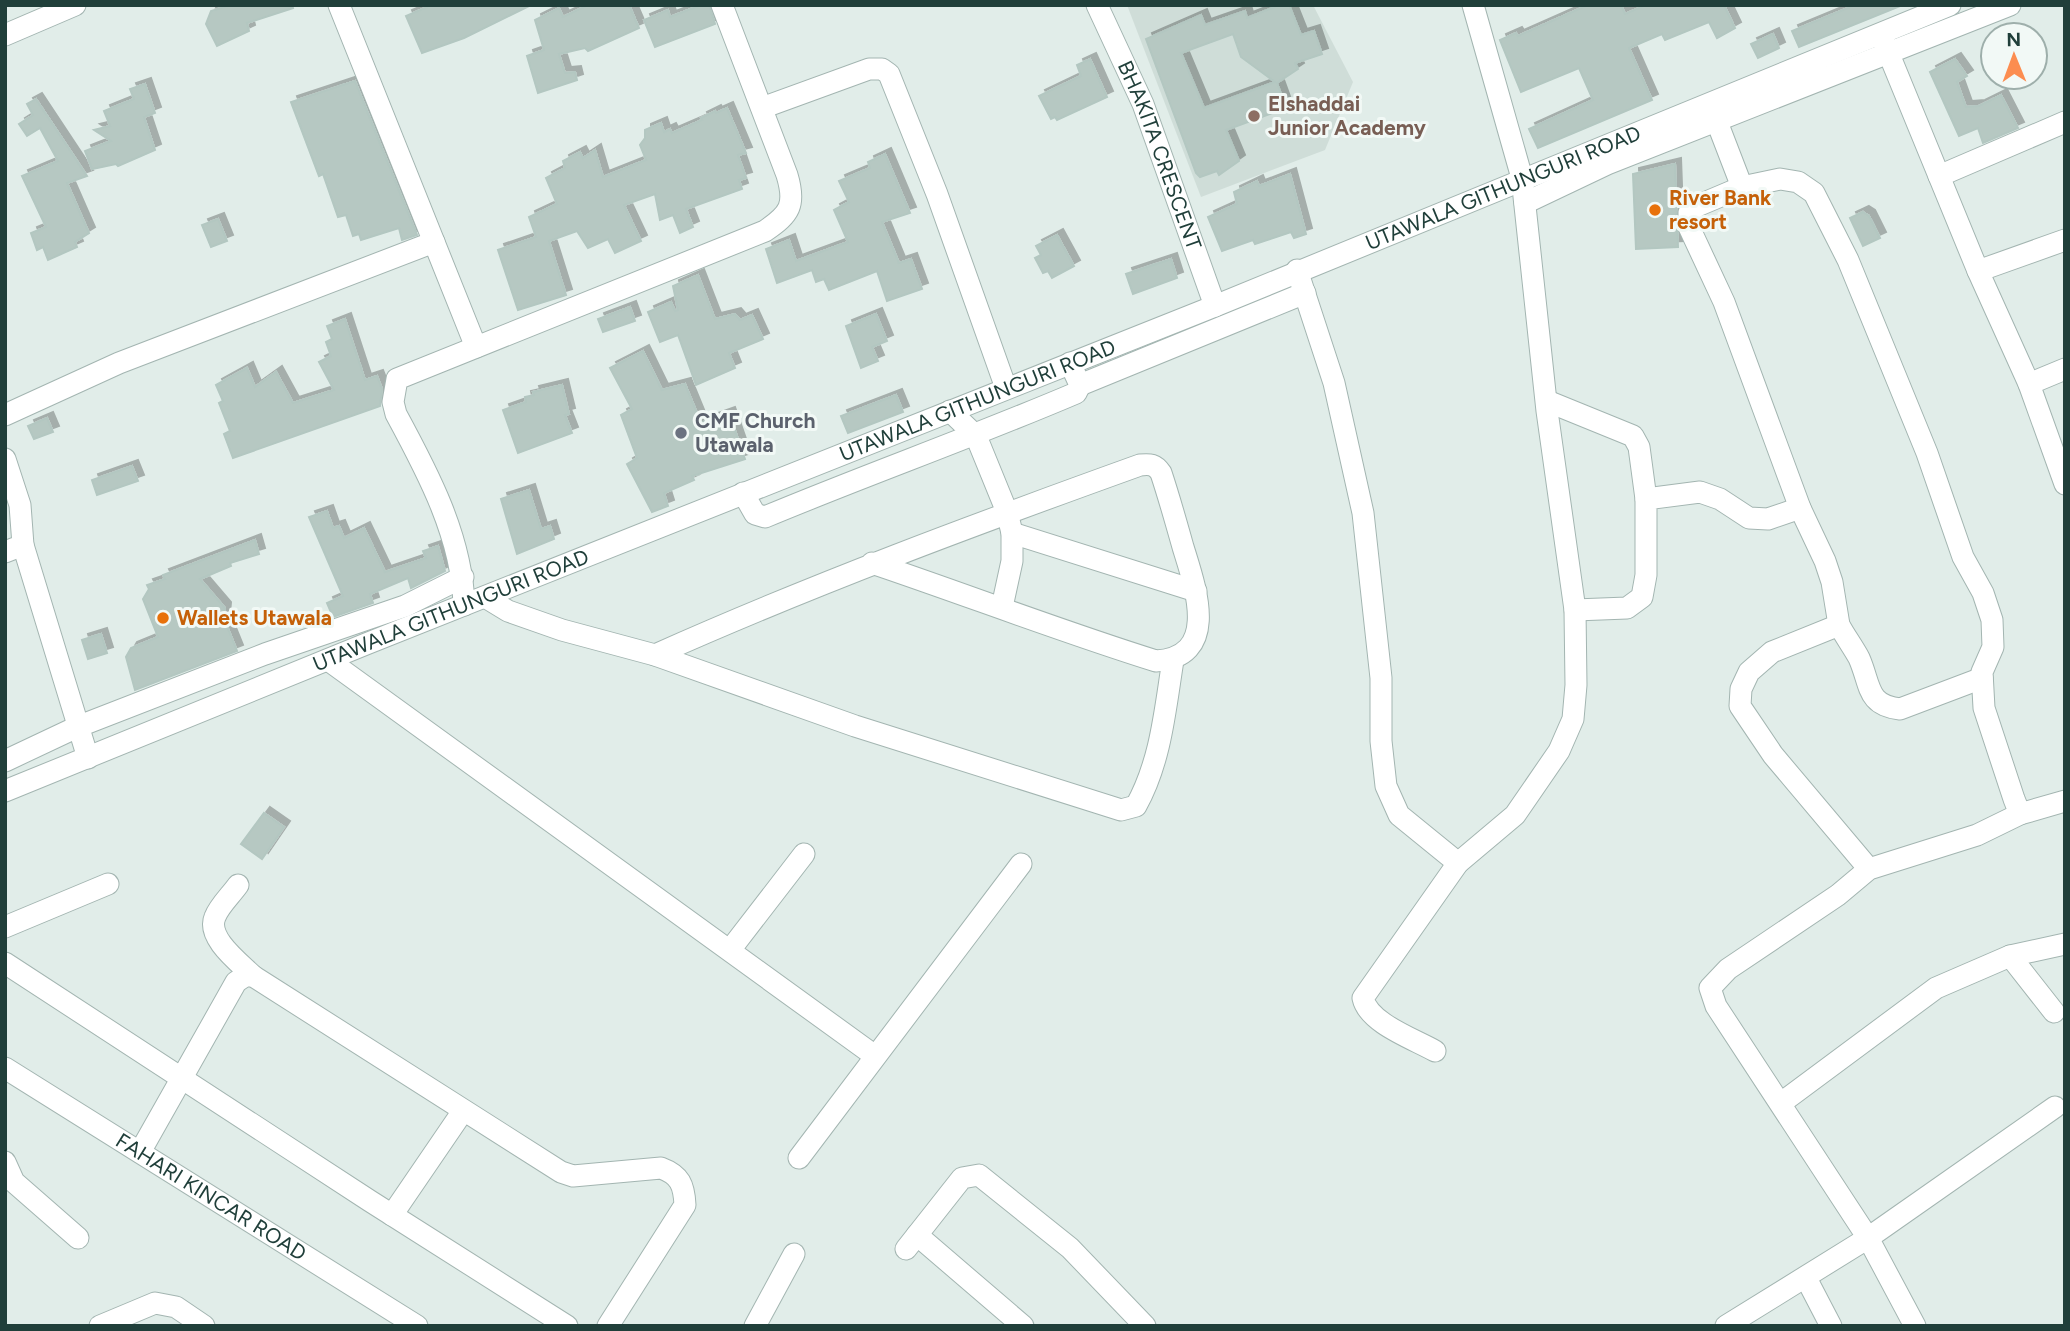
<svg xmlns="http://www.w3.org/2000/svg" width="2070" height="1331" viewBox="0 0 2070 1331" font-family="Figtree,sans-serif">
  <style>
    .built { fill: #cfddd8 }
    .building { fill: #b6c8c2; stroke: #b3c7c1; stroke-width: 2; fill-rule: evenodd; filter: url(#shadow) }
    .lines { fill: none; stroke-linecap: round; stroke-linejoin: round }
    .minor-casing { stroke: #a3b5b1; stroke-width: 23 }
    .minor { stroke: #fff; stroke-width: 21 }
    .education-dot { fill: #8d6e63; stroke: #f2f9f6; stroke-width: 2.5 }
    .food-dot { fill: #e8710a; stroke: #f2f9f6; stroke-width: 2.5 }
    .worship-dot { fill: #6b7280; stroke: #f2f9f6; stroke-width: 2.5 }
    .labels { text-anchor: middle; stroke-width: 6; stroke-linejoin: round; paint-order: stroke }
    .education-label { font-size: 21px; font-weight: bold; fill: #785e54; stroke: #f2f9f6; text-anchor: start }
    .street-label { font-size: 21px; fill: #203f3a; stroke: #f2f9f6 }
    .food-label { font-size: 21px; font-weight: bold; fill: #c56008; stroke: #f2f9f6; text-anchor: start }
    .worship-label { font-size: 21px; font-weight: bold; fill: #5b616d; stroke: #f2f9f6; text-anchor: start }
  </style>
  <defs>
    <filter id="shadow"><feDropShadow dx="6" dy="-6" stdDeviation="0" flood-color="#0004"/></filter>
  </defs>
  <rect width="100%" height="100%" fill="#e1ede9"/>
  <path class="built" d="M1127 5H1313L1353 82 1325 150 1201 197Z"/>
  <g class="building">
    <path d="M231 5H292L293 8 247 23 249 31 217 46 206 24 211 11Z"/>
    <path d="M432 5H531L464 38 422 53 406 16Z"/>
    <path d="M588 5H629L639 28 588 51 585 48 559 54 565 73 575 72 577 80 538 93 527 56 544 50 535 20 559 8 563 17Z"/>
    <path d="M701 5H709L715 24 655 47 644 20 668 10 670 17Z"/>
    <path d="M1280 5H1289L1301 35 1314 31 1322 54 1295 63 1298 69 1277 83 1286 108 1226 130 1239 161 1219 175 1217 171 1200 177 1196 173 1146 39 1201 15 1205 25 1245 11 1247 18ZM1233 34 1241 57 1275 82 1204 108 1181 53Z"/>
    <path d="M1588 5H1621L1625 14 1646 5H1724L1735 28 1717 38 1709 22 1665 40 1662 34 1629 48 1652 100 1538 148 1529 129 1593 100 1579 68 1521 92 1500 40 1516 33 1518 36Z"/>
    <path d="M1855 5 1900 6 1799 47 1792 31Z"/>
    <path d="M1773 34 1779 48 1758 58 1751 44Z"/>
    <path d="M1090 59 1107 97 1057 120 1055 117 1051 119 1039 96 1081 76 1077 65Z"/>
    <path d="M1955 59 1967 76 1957 82 1966 107 1979 106 2001 95 2018 128 1983 143 1978 128 1959 136 1930 72Z"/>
    <path d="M355 81 417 235 402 240 399 228 361 240 359 234 353 236 346 215 338 217 323 174 319 176 291 102Z"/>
    <path d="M145 84 155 113 144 117 155 150 118 166 116 164 92 169 85 151 111 141 94 130 110 126 104 111 134 99 130 89Z"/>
    <path d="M36 99 87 176 67 183 89 233 75 242 77 247 48 260 43 247 37 250 31 233 46 227 22 176 58 161 40 128 27 136 19 124 33 115 27 104Z"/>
    <path d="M727 108 746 153 738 155 746 178 739 180 742 189 686 209 693 227 680 233 673 215 660 220 655 194 624 205 641 241 615 253 608 239 588 248 577 231 549 241 566 295 518 310 498 250 536 237 529 217 557 204 546 178 565 168 563 161 580 152 583 158 595 150 603 177 646 160 640 145 645 138V130L661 123 664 132 670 129 672 133 702 120 701 118 715 111 716 113Z"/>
    <path d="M885 154 910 213 882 222 899 263 911 259 922 289 887 301 877 271 829 290 824 279 816 282 812 270 777 283 766 249 789 240 796 261 848 242 834 210 849 202 839 181 870 168 868 162Z"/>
    <path d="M1675 164 1678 247 1636 249 1633 174Z"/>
    <path d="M1290 174 1306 234 1294 238 1291 232 1255 244 1253 240 1222 251 1208 217 1237 204 1234 192 1257 181 1259 186Z"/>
    <path d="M1863 212 1869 216 1880 238 1863 246 1850 218Z"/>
    <path d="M218 219 227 241 211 247 202 225Z"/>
    <path d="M1057 235 1074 266 1052 278 1048 271 1043 273 1035 258 1041 255 1036 246Z"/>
    <path d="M1171 259 1177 278 1133 294 1126 274Z"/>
    <path d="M698 275 715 319 735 314 740 320 752 315 763 339 729 353 735 368 696 385 678 335 660 342 648 312 671 302 675 311 678 310 673 286Z"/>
    <path d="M630 307 635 321 603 332 598 319Z"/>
    <path d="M876 314 887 341 872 347 878 361 861 368 846 326Z"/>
    <path d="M345 319 365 380 377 376 382 389 380 406 233 458 224 434 230 431 219 403 223 401 216 385 247 368 255 387 276 372 293 403 334 390 319 362 331 356 326 342 332 339 327 326Z"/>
    <path d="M643 351 662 390 685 384 701 423 729 413 745 459 692 476 694 480 664 493 668 506 652 512 627 464 637 458 621 415 632 409 610 368Z"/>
    <path d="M562 385 569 414 565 415 572 433 518 453 503 410 526 402 525 397 534 395 533 392Z"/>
    <path d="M896 395 903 412 848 433 841 416Z"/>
    <path d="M47 418 53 432 34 439 28 426Z"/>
    <path d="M132 466 138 481 97 495 92 480Z"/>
    <path d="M529 490 541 529 550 526 554 539 517 554 501 499Z"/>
    <path d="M327 511 333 528 339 526 344 538 364 528 385 572 426 558 423 551 438 546 445 571 411 588 408 578 370 594 373 603 333 617 327 603 343 596 309 517Z"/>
    <path d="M255 540 259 554 230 563 231 566 200 579 225 608 224 619 237 651 135 690 126 657 131 648 158 637 143 599 149 589 147 585 165 579 163 575Z"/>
    <path d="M101 634 107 653 88 659 82 640Z"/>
    <path d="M264 813 284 827 262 859 241 844Z"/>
  </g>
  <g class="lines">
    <defs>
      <g id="minor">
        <path d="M339 5 476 347"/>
        <path id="s1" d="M1097 5 1143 104 1215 306"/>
        <path d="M5 35 75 5"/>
        <path d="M1884 42 1978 271 2029 384 2065 484"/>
        <path d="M762 108 869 69H882L889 74 937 194 1006 388"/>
        <path d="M1717 122 1742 187 1780 179 1798 182 1814 193 1848 260 1927 453 1963 557 1983 593 1992 620 1993 647 1982 672 1984 708 2014 799 2020 814 2065 801"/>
        <path d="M1939 176 2065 122"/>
        <path d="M1742 187 1697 206 1689 213V227L1724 302 1800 508 1825 561 1832 582 1839 625"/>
        <path d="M1525 203 1607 164 2010 5"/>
        <path d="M1297 270 1334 383 1363 513 1381 678V741L1386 786 1399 815 1458 863"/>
        <path d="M1978 271 2065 240"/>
        <path d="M2029 384 2065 369"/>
        <path d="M1080 385 1305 293"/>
        <path d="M1547 401 1633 436 1639 447 1646 499"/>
        <path d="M950 411 976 436 1007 512 1012 533V561L1002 607"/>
        <path d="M5 415 119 363 434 242"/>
        <path d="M5 459 20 505 23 545 5 552"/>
        <path d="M743 493 755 514 765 517C868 474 973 437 1076 393L1080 385 1070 363"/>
        <path d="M1012 533 1196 591"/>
        <path d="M23 545 88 758"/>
        <path d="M485 597 508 611 562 630 655 655 855 726 1121 810 1136 806C1161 761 1165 710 1173 660"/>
        <path d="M464 605C462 537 428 473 396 414L393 402 397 379 765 231C790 214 796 205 787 175L722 5"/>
        <path d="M1575 610 1627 608 1642 597 1646 575V499L1700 492 1720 499 1749 518 1768 519 1800 508"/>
        <path d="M655 655C814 584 976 524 1140 465 1150 464 1155 464 1161 473 1169 497 1176 522 1183 547 1195 586 1221 657 1156 661 1060 631 967 595 872 563"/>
        <path d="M328 660 875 1056"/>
        <path d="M5 761 77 727 265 654 405 606 463 577"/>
        <path id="s2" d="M5 791 366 644 1215 306 1950 5"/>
        <path d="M1869 869 1773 755 1740 706 1741 689 1749 672 1772 652 1839 625C1845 636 1853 647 1859 658 1871 685 1866 705 1900 709L1982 678"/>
        <path d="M238 885C231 895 219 906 215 917 206 938 240 963 253 976"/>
        <path d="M5 927 108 884"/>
        <path d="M730 950 804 854"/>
        <path d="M2010 956 2054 1012"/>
        <path d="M5 963 370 1201 567 1326"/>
        <path d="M1435 1051C1414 1039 1368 1023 1363 998L1458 863 1515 815 1559 751 1573 719 1576 685 1575 610 1547 411 1522 178 1473 5"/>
        <path id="s3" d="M5 1068 417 1326"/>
        <path d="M1781 1103 1936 988 2010 956 2065 944"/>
        <path d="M140 1152 236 982 245 976H253L561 1172 573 1176 661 1168C680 1175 684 1185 685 1205L608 1326"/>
        <path d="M799 1158 1021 864"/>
        <path d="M5 1162 14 1182 78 1238"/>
        <path d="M392 1215 463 1111"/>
        <path d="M917 1235 1023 1326"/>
        <path d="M906 1249 962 1178 979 1175 1070 1248 1145 1326"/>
        <path d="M1806 1278 1831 1326"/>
        <path d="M100 1326 155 1303 176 1307 204 1326"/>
        <path d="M755 1326 794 1254"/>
        <path d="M1726 1326 1868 1238 2055 1107"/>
        <path d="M1915 1326 1868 1238 1716 1006 1710 988 1728 969 1838 895 1869 869 1977 835 2020 814"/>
      </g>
    </defs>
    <use href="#minor" class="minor-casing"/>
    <use href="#minor" class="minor"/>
  </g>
  <circle class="education-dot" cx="1254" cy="116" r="7"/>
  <g class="food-dot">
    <circle cx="1655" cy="210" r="7"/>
    <circle cx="163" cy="618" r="7"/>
  </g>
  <circle class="worship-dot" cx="681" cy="433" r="7"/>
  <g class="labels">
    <g class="education-label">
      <text x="1268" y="111">Elshaddai<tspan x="1268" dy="24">Junior Academy</tspan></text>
    </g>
    <g class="street-label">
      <text dy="7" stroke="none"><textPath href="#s1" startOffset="163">BHAKITA CRESCENT</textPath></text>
      <text dy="7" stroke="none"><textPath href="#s2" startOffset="1615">UTAWALA GITHUNGURI ROAD</textPath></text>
      <text dy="7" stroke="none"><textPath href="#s2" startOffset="1048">UTAWALA GITHUNGURI ROAD</textPath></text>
      <text dy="7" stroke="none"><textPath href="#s2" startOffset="481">UTAWALA GITHUNGURI ROAD</textPath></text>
      <text dy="7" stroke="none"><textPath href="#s3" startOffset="243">FAHARI KINCAR ROAD</textPath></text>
    </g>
    <g class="food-label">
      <text x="1669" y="205">River Bank<tspan x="1669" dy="24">resort</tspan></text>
      <text x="177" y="625">Wallets Utawala</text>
    </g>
    <g class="worship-label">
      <text x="695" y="428">CMF Church<tspan x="695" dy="24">Utawala</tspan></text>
    </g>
  </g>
  <rect width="2070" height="1331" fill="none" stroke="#203f3a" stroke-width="14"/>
  <g transform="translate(2014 56) rotate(359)"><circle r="33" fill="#f2f9f6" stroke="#9eafab" stroke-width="2"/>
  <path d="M0-5L12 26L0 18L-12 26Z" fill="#fc8d50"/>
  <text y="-10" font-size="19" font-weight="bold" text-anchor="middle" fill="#203f3a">N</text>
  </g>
</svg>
